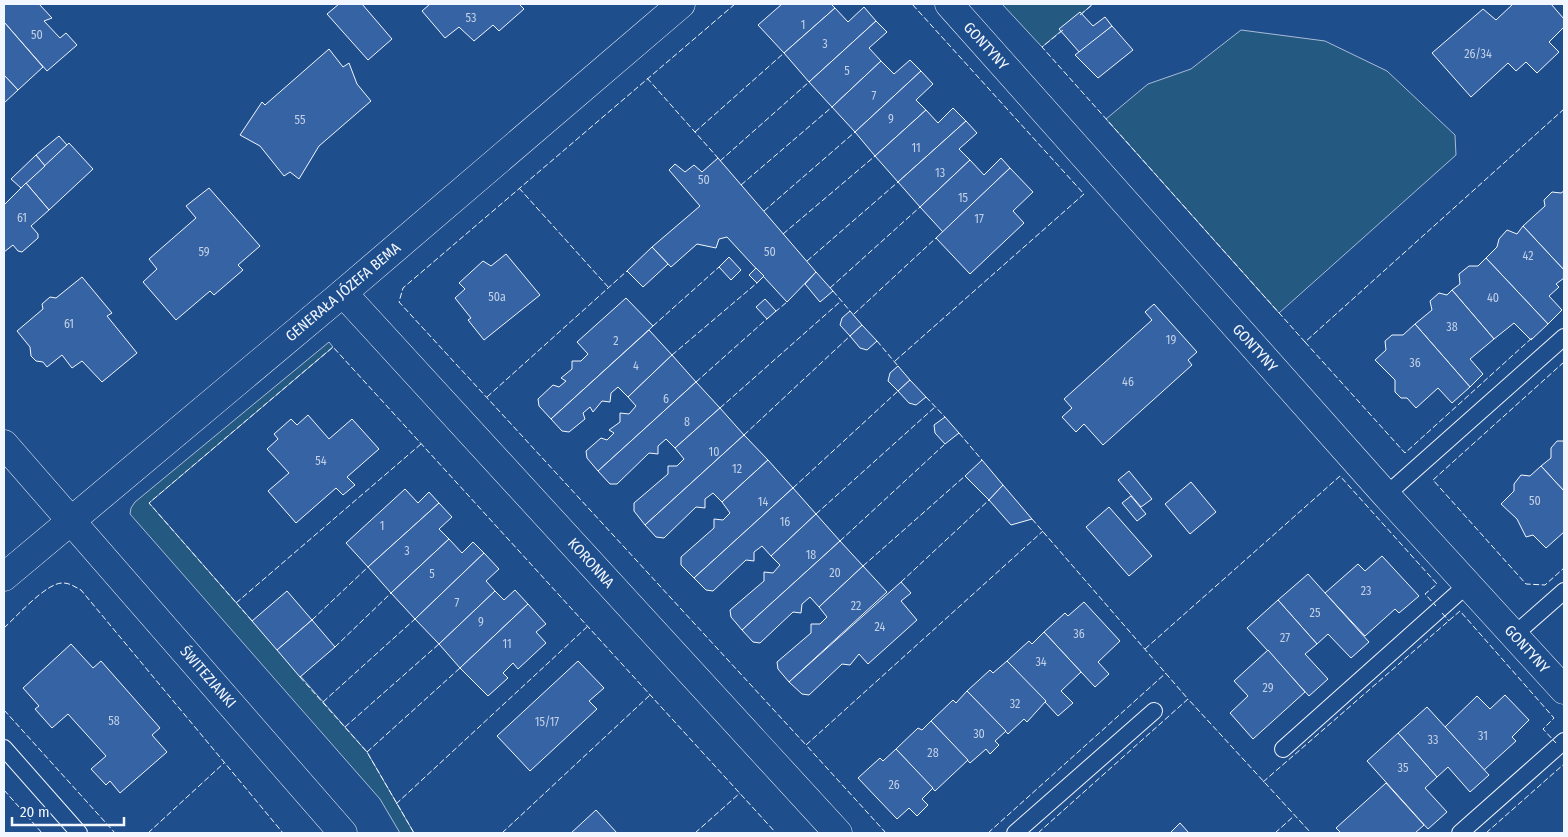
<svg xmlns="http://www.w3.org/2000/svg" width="1568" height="837" viewBox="0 0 1568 837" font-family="'Fira Sans Condensed',sans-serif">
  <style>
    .green { fill: #245a82; stroke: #a8bbd7 }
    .building { fill: #3563a3; stroke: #f2f6ff }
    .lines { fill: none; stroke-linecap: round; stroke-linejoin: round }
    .lane-casing { stroke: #f2f6ff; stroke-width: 18 }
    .street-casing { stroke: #f2f6ff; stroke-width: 29 }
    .lane { stroke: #1f4e8c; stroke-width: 16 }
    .street { stroke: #1f4e8c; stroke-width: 28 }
    .fence { stroke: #f2f6ff; stroke-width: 1; stroke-dasharray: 6 2.5; stroke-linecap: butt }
    .labels { text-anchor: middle; stroke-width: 4; stroke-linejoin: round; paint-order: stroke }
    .number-label { font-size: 12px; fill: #c3d1e8 }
    .street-label { font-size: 15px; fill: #f2f6ff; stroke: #1f4e8c }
  </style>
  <rect width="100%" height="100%" fill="#1f4e8c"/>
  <g class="green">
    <path d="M1002 4H1093L1042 47Z"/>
    <path d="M1241 30 1325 41 1387 71 1455 135 1456 155 1279 313 1106 119 1148 84 1191 69Z"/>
    <path d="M329 342 333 347 149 503 367 752 414 833H400L380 799 130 514 131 508 135 502Z"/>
  </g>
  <g class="building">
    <path d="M4 4H39L52 18 44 21 60 38 66 33 77 45 47 71 4 22Z"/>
    <path d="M339 4H362L392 39 368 60 327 14Z"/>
    <path d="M430 4H519L524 9 499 31 493 25 474 41 459 27 445 38 422 11Z"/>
    <path d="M782 4H831L835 8 784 53 758 25Z"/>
    <path d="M1513 4H1551L1564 19V27L1549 42 1559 52 1537 73 1526 62 1516 71 1508 63 1471 97 1432 53 1483 9 1496 20Z"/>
    <path d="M864 7 876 21 809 82 784 53 835 8 848 22Z"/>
    <path d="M1080 12 1093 26 1105 17 1112 26 1080 53 1059 29Z"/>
    <path d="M876 21 887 32 869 48 881 61 832 107 809 82Z"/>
    <path d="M4 22 43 67 18 90 4 75Z"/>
    <path d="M1112 26 1133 50 1098 78 1075 55Z"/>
    <path d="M329 49 343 67 349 63 357 84 371 101 319 146 299 179 290 172 284 176 260 146 240 135 262 102 265 105Z"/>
    <path d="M910 60 921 71 855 132 832 107 881 61 894 74Z"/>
    <path d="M921 71 933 84 916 100 926 110 875 156 855 132Z"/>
    <path d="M4 75 18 90 4 103Z"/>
    <path d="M953 108 966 121 898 182 875 156 926 110 938 123Z"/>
    <path d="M966 121 977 133 959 149 970 160 920 207 898 182Z"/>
    <path d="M59 136 67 145 45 166 36 155Z"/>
    <path d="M69 143 93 169 49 210 26 183Z"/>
    <path d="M36 155 45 166 21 188 11 179Z"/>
    <path d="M718 158 816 272 787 302 727 237 719 239 716 248 697 244 671 267 652 247 700 206 669 170 675 164 685 172 694 165 702 172Z"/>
    <path d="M1001 158 1010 168 943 232 920 207 970 160 984 175Z"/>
    <path d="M1010 168 1033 192 1013 211 1024 223 970 274 936 238Z"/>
    <path d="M26 183 49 210 31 226 38 234V238L22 252 18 251 13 245 4 252V205Z"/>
    <path d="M209 188 260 246 238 265 243 270 214 295 210 291 176 320 143 282 157 269 149 259 196 218 186 206Z"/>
    <path d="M1564 191V270L1523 226 1545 206 1544 200 1552 192 1561 193Z"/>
    <path d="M1523 226 1564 270V278L1556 284 1559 287 1549 296 1562 310 1548 324 1486 258 1497 247 1499 239 1507 230 1517 234Z"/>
    <path d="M652 247 668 264 643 287 627 271Z"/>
    <path d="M506 254 540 295 484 340 468 320 471 318 455 298 465 289 459 283 483 261 491 266Z"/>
    <path d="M729 257 741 270 731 280 719 267Z"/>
    <path d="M1486 258 1548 324 1531 340 1514 323 1494 339 1452 290 1460 284 1459 274 1469 266H1478Z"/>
    <path d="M756 268 764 276 757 283 749 275Z"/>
    <path d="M816 272 833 291 820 302 805 284Z"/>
    <path d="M82 277 112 313 107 316 137 353 102 382 82 361 72 368 62 355 47 367 43 362 36 361 31 356 30 347 17 331 43 309 42 304 50 297 56 298Z"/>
    <path d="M1452 290 1494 339 1470 359 1483 374 1470 387 1415 324 1432 310 1430 301 1439 293 1447 295Z"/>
    <path d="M626 298 653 326 551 419 539 406 538 399 553 385 559 387 566 381 561 378 572 369V361H581L588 354 577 342Z"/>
    <path d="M765 299 776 311 767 319 756 307Z"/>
    <path d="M1154 304 1197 352 1188 360 1192 365 1103 445 1084 424 1076 432 1062 417 1072 408 1064 399 1152 320 1145 312Z"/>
    <path d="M850 311 862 325 850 336 840 325 842 318Z"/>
    <path d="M1415 324 1470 387 1452 403 1438 388 1416 408 1407 398H1401L1395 392V380L1375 360 1386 350 1385 341 1392 335H1403Z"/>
    <path d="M862 325 877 341 867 350 860 348 850 336Z"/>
    <path d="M649 330 672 355 628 397 618 387 611 393 610 402 602 401 593 412 590 407 583 413 585 419 569 432 562 431 551 419Z"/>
    <path d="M672 355 696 382 598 471 587 458 586 451 601 438 607 440 614 433 609 430 620 422V413L629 414 636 406 628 397Z"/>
    <path d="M898 366 910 380 898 391 888 381 890 373Z"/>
    <path d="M910 380 926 397 916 405 909 403 898 391Z"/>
    <path d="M696 382 720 408 675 448 666 439 658 446V454L649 453 617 484H610L598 471Z"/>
    <path d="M720 408 744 435 645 525 634 511V503L668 474V466H677L684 459 675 448Z"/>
    <path d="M308 415 329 439 352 419 379 449 347 477 355 485 343 495 336 488 296 523 268 491 289 473 267 449 278 439 274 434 291 419 297 425Z"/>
    <path d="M945 417 959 433 945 444 935 433 934 425Z"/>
    <path d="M744 435 768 460 722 502 713 493 705 499V508L696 507 664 538 656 537 645 525Z"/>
    <path d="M1557 441H1564V491L1541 466 1551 458V448Z"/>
    <path d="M768 460 793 488 694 578 681 565V557L714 528V519L723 520 730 513 722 502Z"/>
    <path d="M982 460 1003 485 989 500 965 476Z"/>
    <path d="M1541 466 1564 491V532L1546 548 1533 535 1526 537 1517 519 1501 504 1514 491V484L1521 475 1530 476Z"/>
    <path d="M1129 471 1152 499 1141 507 1118 480Z"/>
    <path d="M1191 482 1216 512 1190 534 1165 504Z"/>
    <path d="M1003 485 1032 519 1011 525 989 500Z"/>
    <path d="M793 488 816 514 771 556 762 546 754 552V561L746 560 713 591 706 590 694 578Z"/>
    <path d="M405 489 418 503 429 492 439 503 368 567 346 543Z"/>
    <path d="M1131 496 1146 514 1137 521 1122 503Z"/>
    <path d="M439 503 452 517 439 529 449 539 391 593 368 567Z"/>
    <path d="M1109 507 1152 556 1129 576 1086 527Z"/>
    <path d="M816 514 840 541 742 630 731 617 730 610 764 581V572L773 573 780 565 771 556Z"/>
    <path d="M449 539 462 553 473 542 484 553 415 619 391 593Z"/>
    <path d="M840 541 863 566 819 607 810 597 802 604 801 613 793 612 760 643 753 642 742 630Z"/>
    <path d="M484 553 499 569 486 581 495 591 439 644 415 619Z"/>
    <path d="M1382 556 1419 596 1399 613 1395 609 1365 636 1325 593 1358 564 1365 571Z"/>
    <path d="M863 566 887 592 789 682 778 669 777 662 811 633V624H820L827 617 819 607Z"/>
    <path d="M1308 574 1369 642 1351 658 1328 634 1317 644 1278 600Z"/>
    <path d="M901 582 911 593 901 601 917 620 868 664 859 654 850 665 842 664 809 695 802 694 789 682Z"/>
    <path d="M515 590 528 604 460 668 439 644 495 591 504 600Z"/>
    <path d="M287 591 312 620 277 650 252 621Z"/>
    <path d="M1278 600 1317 644 1305 654 1328 679 1309 696 1247 628Z"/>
    <path d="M1084 602 1120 641 1098 662 1109 674 1095 687 1044 632 1065 613 1068 616Z"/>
    <path d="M528 604 546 624 536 632 546 643 518 669 513 663 503 673 508 678 488 696 460 668Z"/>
    <path d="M312 620 335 647 300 677 277 650Z"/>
    <path d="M1044 632 1081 672 1061 691 1073 703 1058 716 1007 661 1029 641 1032 644Z"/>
    <path d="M71 644 93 668 101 661 160 728 152 735 167 752 120 793 110 781 106 785 91 769 106 756 68 714 52 728 35 709 39 706 23 688Z"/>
    <path d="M1268 650 1305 692 1253 739 1230 713 1248 696 1234 681Z"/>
    <path d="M578 661 604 688 589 701 597 709 530 771 497 736Z"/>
    <path d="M1007 661 1046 701 1027 722 1024 719 1008 734 967 691 990 670 993 673Z"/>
    <path d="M967 691 1006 731 995 741 999 745 990 754 986 749 970 763 931 721 953 700 956 703Z"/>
    <path d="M1505 695 1529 720 1512 737 1516 741 1484 770 1445 727 1477 696 1490 709Z"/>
    <path d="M1427 707 1489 775 1470 792 1448 767 1437 777 1398 733Z"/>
    <path d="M931 721 968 760 935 791 896 749 918 728 922 730Z"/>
    <path d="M1398 733 1437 777 1425 788 1447 812 1428 829 1367 761Z"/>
    <path d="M896 749 933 788 922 799 928 805 917 816 909 808 897 819 858 778 880 758 883 761Z"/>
    <path d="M1386 783 1424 825 1415 833H1341L1336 828Z"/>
    <path d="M596 810 617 833H571Z"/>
    <path d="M1180 823 1189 833H1170Z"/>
  </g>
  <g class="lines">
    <defs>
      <g id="lane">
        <path d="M1386 495 1564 337"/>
        <path d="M1514 635 1564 591"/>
        <path d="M4 748 79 833"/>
        <path d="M1283 749 1468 584"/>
        <path d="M1015 833 1154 711"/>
        <path d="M1460 833 1564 741"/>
      </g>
      <g id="street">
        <path d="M949 4 1386 495 1564 690"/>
        <path d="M343 293 838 833"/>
        <path d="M4 444 343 833"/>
        <path d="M4 577 343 293 681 4"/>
      </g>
    </defs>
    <use href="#lane" class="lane-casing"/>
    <use href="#street" class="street-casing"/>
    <use href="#lane" class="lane"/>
    <use href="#street" class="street"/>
    <g class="fence">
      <path d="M735 4 403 288 399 302 806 745"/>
      <path d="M1080 15 1093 4"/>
      <path d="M1063 30 1042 47 1305 342 1564 109"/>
      <path d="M647 78 718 158"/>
      <path d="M695 132 784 53"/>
      <path d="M720 161 809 82"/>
      <path d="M741 185 832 107"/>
      <path d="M519 188 609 288"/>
      <path d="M764 211 855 132"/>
      <path d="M783 234 875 156"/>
      <path d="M807 261 898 182"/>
      <path d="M830 288 920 207"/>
      <path d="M833 291 850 311"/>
      <path d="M775 312 787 302"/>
      <path d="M854 314 936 238"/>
      <path d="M653 326 719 267"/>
      <path d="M877 341 898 366"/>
      <path d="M1305 342 1405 453 1533 337"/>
      <path d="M672 355 757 283"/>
      <path d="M895 361 1084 194 912 4"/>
      <path d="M1564 362 1433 480 1526 584 1545 585 1564 568"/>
      <path d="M696 382 769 317"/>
      <path d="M487 397 627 271"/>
      <path d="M926 397 945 417"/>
      <path d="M720 408 841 301"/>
      <path d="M959 433 982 460"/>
      <path d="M744 435 850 336"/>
      <path d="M793 488 898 391"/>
      <path d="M816 514 935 407"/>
      <path d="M1032 519 1188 699"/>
      <path d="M840 541 945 444"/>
      <path d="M863 566 965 476"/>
      <path d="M901 582 989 500"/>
      <path d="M236 603 421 444"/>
      <path d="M1442 613 1449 621"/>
      <path d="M312 620 368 567"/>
      <path d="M252 621 149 503 333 347 776 833"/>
      <path d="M4 628C16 617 47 582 63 583 70 583 75 587 81 590L283 833"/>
      <path d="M335 647 391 593"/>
      <path d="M1145 649 1340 476 1437 584 1425 594 1436 606"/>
      <path d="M300 677 367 752 414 833"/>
      <path d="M323 702 415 619"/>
      <path d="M4 710 115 833"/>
      <path d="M345 727 439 644"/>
      <path d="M367 752 460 668"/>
      <path d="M1263 782 1460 611 1554 718 1543 729 1556 743"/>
      <path d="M4 790 42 833"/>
      <path d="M396 804 588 626"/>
      <path d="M148 833 224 763"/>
      <path d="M502 833 650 695"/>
      <path d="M695 833 740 793"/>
      <path d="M886 833 806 745 1043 531"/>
      <path d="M988 833 1166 673"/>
      <path d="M1038 833 1188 699 1311 833"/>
      <path d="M1275 833 1294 816"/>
      <path d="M1486 833 1564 764"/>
    </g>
  </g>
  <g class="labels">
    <g class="number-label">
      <text x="471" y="22">53</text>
      <text x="803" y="29">1</text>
      <text x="37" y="39">50</text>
      <text x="825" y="48">3</text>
      <text x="1478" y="58">26/34</text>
      <text x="847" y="75">5</text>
      <text x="874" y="100">7</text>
      <text x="891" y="123">9</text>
      <text x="300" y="124">55</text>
      <text x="916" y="152">11</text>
      <text x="940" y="177">13</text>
      <text x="704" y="184">50</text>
      <text x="963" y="202">15</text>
      <text x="22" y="222">61</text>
      <text x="979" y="223">17</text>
      <text x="204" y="256">59</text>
      <text x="770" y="256">50</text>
      <text x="1528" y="260">42</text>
      <text x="497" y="301">50a</text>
      <text x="1493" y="302">40</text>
      <text x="69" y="328">61</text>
      <text x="1452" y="331">38</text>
      <text x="1171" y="344">19</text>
      <text x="616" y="345">2</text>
      <text x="1415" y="367">36</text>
      <text x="636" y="370">4</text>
      <text x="1128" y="386">46</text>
      <text x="666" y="403">6</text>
      <text x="687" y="426">8</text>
      <text x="714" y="456">10</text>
      <text x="321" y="465">54</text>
      <text x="737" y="473">12</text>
      <text x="1535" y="505">50</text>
      <text x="763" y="506">14</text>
      <text x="785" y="526">16</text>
      <text x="382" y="530">1</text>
      <text x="407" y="555">3</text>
      <text x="811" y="559">18</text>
      <text x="835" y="577">20</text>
      <text x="432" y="578">5</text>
      <text x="1366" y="595">23</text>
      <text x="457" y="607">7</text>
      <text x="856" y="610">22</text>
      <text x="1315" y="617">25</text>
      <text x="481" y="626">9</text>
      <text x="880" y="631">24</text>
      <text x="1079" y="638">36</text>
      <text x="1285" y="642">27</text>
      <text x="507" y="648">11</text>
      <text x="1041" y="666">34</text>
      <text x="1268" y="692">29</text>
      <text x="1015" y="708">32</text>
      <text x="114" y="725">58</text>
      <text x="547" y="726">15/17</text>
      <text x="979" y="738">30</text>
      <text x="1483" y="740">31</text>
      <text x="1433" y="744">33</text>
      <text x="933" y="757">28</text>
      <text x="1403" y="772">35</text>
      <text x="894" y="789">26</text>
    </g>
    <g class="street-label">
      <text transform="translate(986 46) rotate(48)" y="5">GONTYNY</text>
      <text transform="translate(343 292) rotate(-40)" y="5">GENERAŁA JÓZEFA BEMA</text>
      <text transform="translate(1255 348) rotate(48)" y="5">GONTYNY</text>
      <text transform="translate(591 563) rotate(48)" y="5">KORONNA</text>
      <text transform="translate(1527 649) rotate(48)" y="5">GONTYNY</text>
      <text transform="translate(208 677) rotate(49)" y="5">ŚWITEZIANKI</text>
    </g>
  </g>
  <rect width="1568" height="837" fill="none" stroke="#f2f6ff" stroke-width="10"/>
  <path d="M12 817v8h112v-8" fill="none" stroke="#f2f6ff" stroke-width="2.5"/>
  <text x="20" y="817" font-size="15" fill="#f2f6ff" stroke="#1f4e8c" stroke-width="4" paint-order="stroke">20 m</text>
</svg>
